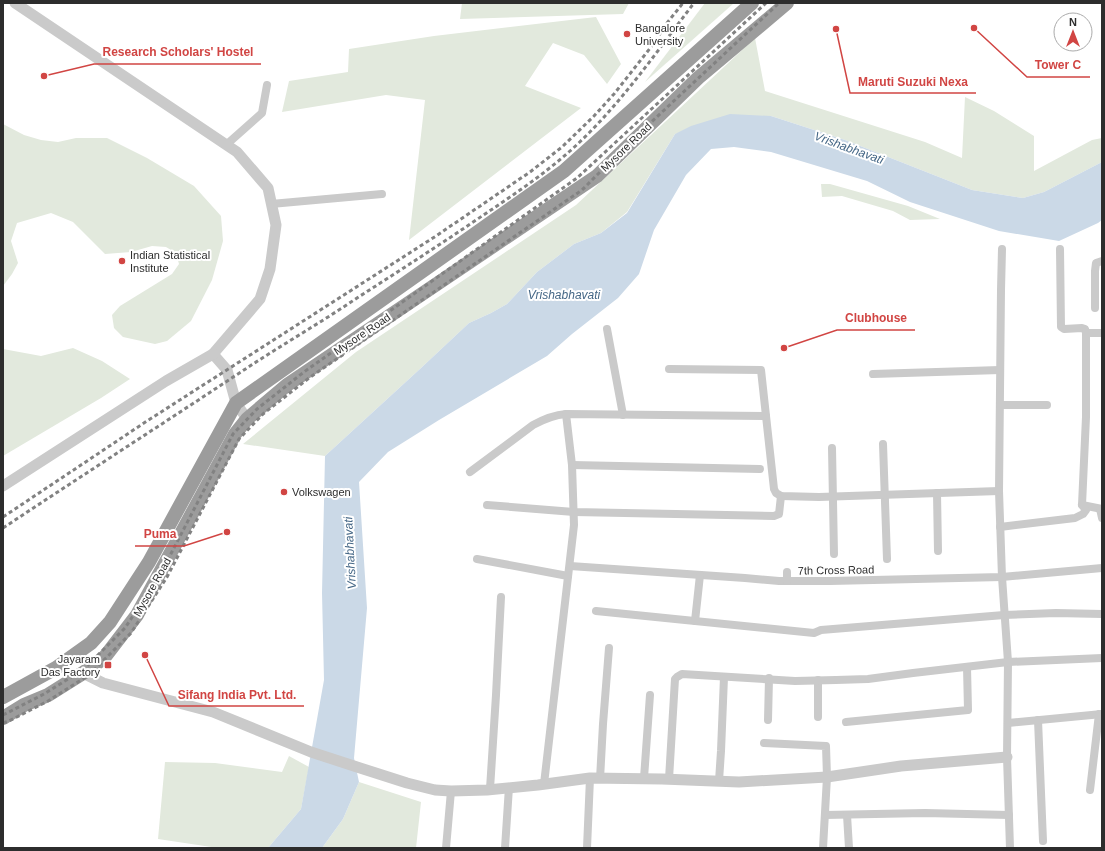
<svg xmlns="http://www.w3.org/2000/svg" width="1105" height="851" viewBox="0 0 1105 851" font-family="Helvetica,sans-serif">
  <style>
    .green { fill: #e2e9dd }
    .water { fill: #cbd9e7 }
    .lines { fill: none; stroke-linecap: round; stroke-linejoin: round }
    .minor { stroke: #cacaca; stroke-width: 8 }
    .tertiary { stroke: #cacaca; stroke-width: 11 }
    .trunk { stroke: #9c9c9c; stroke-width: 14 }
    .rail { stroke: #828282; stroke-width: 3; stroke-dasharray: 4 3; stroke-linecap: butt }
    .poi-dot { fill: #d14543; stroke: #fff; stroke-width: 1.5 }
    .labels { text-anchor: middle; stroke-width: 4; stroke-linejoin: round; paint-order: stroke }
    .poi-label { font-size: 11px; fill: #2d2d2d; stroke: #fff; text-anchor: start }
    .street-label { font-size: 11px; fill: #2d2d2d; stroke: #fff }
    .water-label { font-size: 12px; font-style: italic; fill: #456786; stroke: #fff }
    .leader { fill: none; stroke: #d14543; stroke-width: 1.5 }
    .callout-dot { fill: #d14543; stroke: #fff; stroke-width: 1.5 }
    .callout-label { font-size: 12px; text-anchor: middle; font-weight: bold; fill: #d14543; stroke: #fff; stroke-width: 4; stroke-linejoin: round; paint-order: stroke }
  </style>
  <rect width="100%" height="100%" fill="#fff"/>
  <g class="green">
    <path d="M462 3H629L623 14 460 19Z"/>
    <path d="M705 3H734L645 82Z"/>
    <path d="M596 17 621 64 607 84 584 55 553 43 525 86 581 108 409 240 425 100 386 95 282 112 289 81 348 72 349 49 434 36Z"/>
    <path d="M755 38 765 91 925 142 962 158 965 97 994 111 1034 136V171L1092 140 1102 138V162L1044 192 1023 198 972 190 845 140 771 116 675 134 627 212 601 233 574 244 537 272 507 304 491 313 469 323 421 368 325 456 243 444 356 352 576 205Z"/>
    <path d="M3 124 24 135 41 140 58 142 76 138H107L147 158 194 186 221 216 223 241 212 280 191 321 167 341 155 344 123 337 114 328 112 315 120 306 172 274 179 264 176 253 166 247 152 246 131 252 105 254 73 222 51 213 17 223 11 241 18 263 12 274 3 286Z"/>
    <path d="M821 184H830L908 206 940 219 910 220 893 211 842 196 822 197Z"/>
    <path d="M73 348 102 361 130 379 101 398 3 456V349L41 356Z"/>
    <path d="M289 756 309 767 301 809 268 848H218L158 839 165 762 215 763 282 772Z"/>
    <path d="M359 782 421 802 416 848H322L343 819Z"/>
  </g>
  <path class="water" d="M730 114 771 116 845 140 972 190 1023 198 1044 192 1102 162V220L1098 223 1059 241 999 231 910 202 867 181 771 152 734 147 711 149 686 175 654 230 639 274 618 298 572 334 547 356 439 420 388 452 359 482 367 608 354 758 359 782 343 819 322 848H268L301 809 324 680 322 593 325 456 421 368 469 323 491 313 507 304 537 272 574 244 601 233 627 213 675 134 691 126Z"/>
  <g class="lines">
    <g class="minor">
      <path d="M226 145 262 113 267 85"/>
      <path d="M271 204 382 194"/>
      <path d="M1002 249 1001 290 999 491 1002 577 1008 662 1007 757 1010 848"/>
      <path d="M1060 249 1061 327 1064 329 1082 328 1085 329 1086 333V417L1082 505 1102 509"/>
      <path d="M1095 308V271L1096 263 1102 261"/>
      <path d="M607 329 623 415"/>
      <path d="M1086 333H1102"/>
      <path d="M669 369 761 370 766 416"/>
      <path d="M873 374 1000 370"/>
      <path d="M1000 405H1047"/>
      <path d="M883 444 887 559"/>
      <path d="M832 448 834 554"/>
      <path d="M572 465 760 469"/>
      <path d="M470 472 533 425C544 419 554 415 566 414"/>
      <path d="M937 493 938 551"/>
      <path d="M487 505 574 512 774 516 779 514 781 496"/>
      <path d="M1100 509 1102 518"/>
      <path d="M1000 527 1075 518 1083 514 1086 510 1082 505"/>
      <path d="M477 559 568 576"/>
      <path d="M570 566 745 578 779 581H830L1002 577 1102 568"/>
      <path d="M787 581V572"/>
      <path d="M596 611 814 633 821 630 1004 615 1056 613 1102 614"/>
      <path d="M695 621 700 575"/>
      <path d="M818 717V680"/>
      <path d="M768 720 769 678"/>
      <path d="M1038 720 1043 841"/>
      <path d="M846 722 968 710 967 667"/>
      <path d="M1008 723 1102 714"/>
      <path d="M764 743 826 746 827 777 823 848"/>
      <path d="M644 778 650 695"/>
      <path d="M600 779 603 724 609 648"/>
      <path d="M669 779 675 679 677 677 682 674 795 681 836 680 868 679 913 673 1008 662 1102 658"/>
      <path d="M719 781 721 751 724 677"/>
      <path d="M544 784 574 525 572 465 566 414 766 416 774 489 776 493 781 496 819 497 999 491"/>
      <path d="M490 789 496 695 501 597"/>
      <path d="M1090 790 1099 714"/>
      <path d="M825 815 925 813 1009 815"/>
      <path d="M847 815 849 848"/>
      <path d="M446 848 451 791"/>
      <path d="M505 848 509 787"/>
      <path d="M587 848 590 778"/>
    </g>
    <g class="tertiary">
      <path d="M15 3 237 152 268 188 276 225 270 269 260 299 213 354 227 370 236 403 247 419"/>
      <path d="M3 486 166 381 213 354"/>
      <path d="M83 673 103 683 213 712 311 752 357 767 407 783 435 790 451 791 487 790 538 785 590 778 662 779 739 782 827 777 901 766 1007 757"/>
    </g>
    <g class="trunk">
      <path d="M3 697 56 668 91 643 110 622 149 562 236 403 564 171 752 3"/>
      <path d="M3 718 24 705 48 695 83 673 104 658 137 615 235 434 247 419 287 385 597 176 698 78 787 3"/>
    </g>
    <g class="rail">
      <path d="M3 517 147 421 436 236 530 172 562 147 594 116 614 94 651 47 667 23 683 3"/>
      <path d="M3 528C86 473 170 419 253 364 287 342 323 321 357 298 399 271 441 244 482 216 512 196 543 175 570 151 618 108 655 54 694 3"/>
      <path d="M3 715 44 694 84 669 125 628 161 573 233 434 257 409 304 372 577 178 766 3"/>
      <path d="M3 723 9 721 48 701 89 675 131 633 167 577 239 439 263 414 309 378 582 190 632 140 779 3"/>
    </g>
  </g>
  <g class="poi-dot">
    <circle cx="627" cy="34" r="4"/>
    <circle cx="122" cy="261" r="4"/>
    <circle cx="284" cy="492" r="4"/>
    <rect x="104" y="661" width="8" height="8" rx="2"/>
  </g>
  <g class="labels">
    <g class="poi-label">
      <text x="635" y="32">Bangalore<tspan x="635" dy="13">University</tspan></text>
      <text x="130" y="259">Indian Statistical<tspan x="130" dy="13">Institute</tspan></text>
      <text x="292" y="496">Volkswagen</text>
      <text x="100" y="663" text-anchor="end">Jayaram<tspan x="100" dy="13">Das Factory</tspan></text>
    </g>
    <g class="street-label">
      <text transform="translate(626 147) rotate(-44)" y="4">Mysore Road</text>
      <text transform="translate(362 334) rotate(-34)" y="4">Mysore Road</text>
      <text transform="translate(836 570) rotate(-1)" y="4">7th Cross Road</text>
      <text transform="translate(152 587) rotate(-61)" y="4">Mysore Road</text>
    </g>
    <g class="water-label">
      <text transform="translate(849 148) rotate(20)" y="4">Vrishabhavati</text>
      <text x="564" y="299">Vrishabhavati</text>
      <text transform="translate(350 553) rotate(-93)" y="4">Vrishabhavati</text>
    </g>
  </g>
  <path class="leader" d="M44 76L94 64H261M974 28L1027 77H1090M836 29L850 93H976M784 348L837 330H915M227 532L184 546H135M145 655L169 706H304"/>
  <g class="callout-dot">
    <circle cx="44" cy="76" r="4"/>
    <circle cx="974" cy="28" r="4"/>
    <circle cx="836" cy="29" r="4"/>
    <circle cx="784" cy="348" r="4"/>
    <circle cx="227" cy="532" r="4"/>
    <circle cx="145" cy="655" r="4"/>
  </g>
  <g class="callout-label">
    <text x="178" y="56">Research Scholars' Hostel</text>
    <text x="1058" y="69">Tower C</text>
    <text x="913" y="86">Maruti Suzuki Nexa</text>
    <text x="876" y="322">Clubhouse</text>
    <text x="160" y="538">Puma</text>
    <text x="237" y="699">Sifang India Pvt. Ltd.</text>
  </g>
  <rect width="1105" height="851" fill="none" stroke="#2d2d2d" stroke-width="8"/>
  <g transform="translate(1073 32)"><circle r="19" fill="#ffffff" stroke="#ababab"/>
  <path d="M0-3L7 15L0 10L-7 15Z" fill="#d14543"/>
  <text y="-6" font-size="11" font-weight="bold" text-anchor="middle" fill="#2d2d2d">N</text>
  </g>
</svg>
